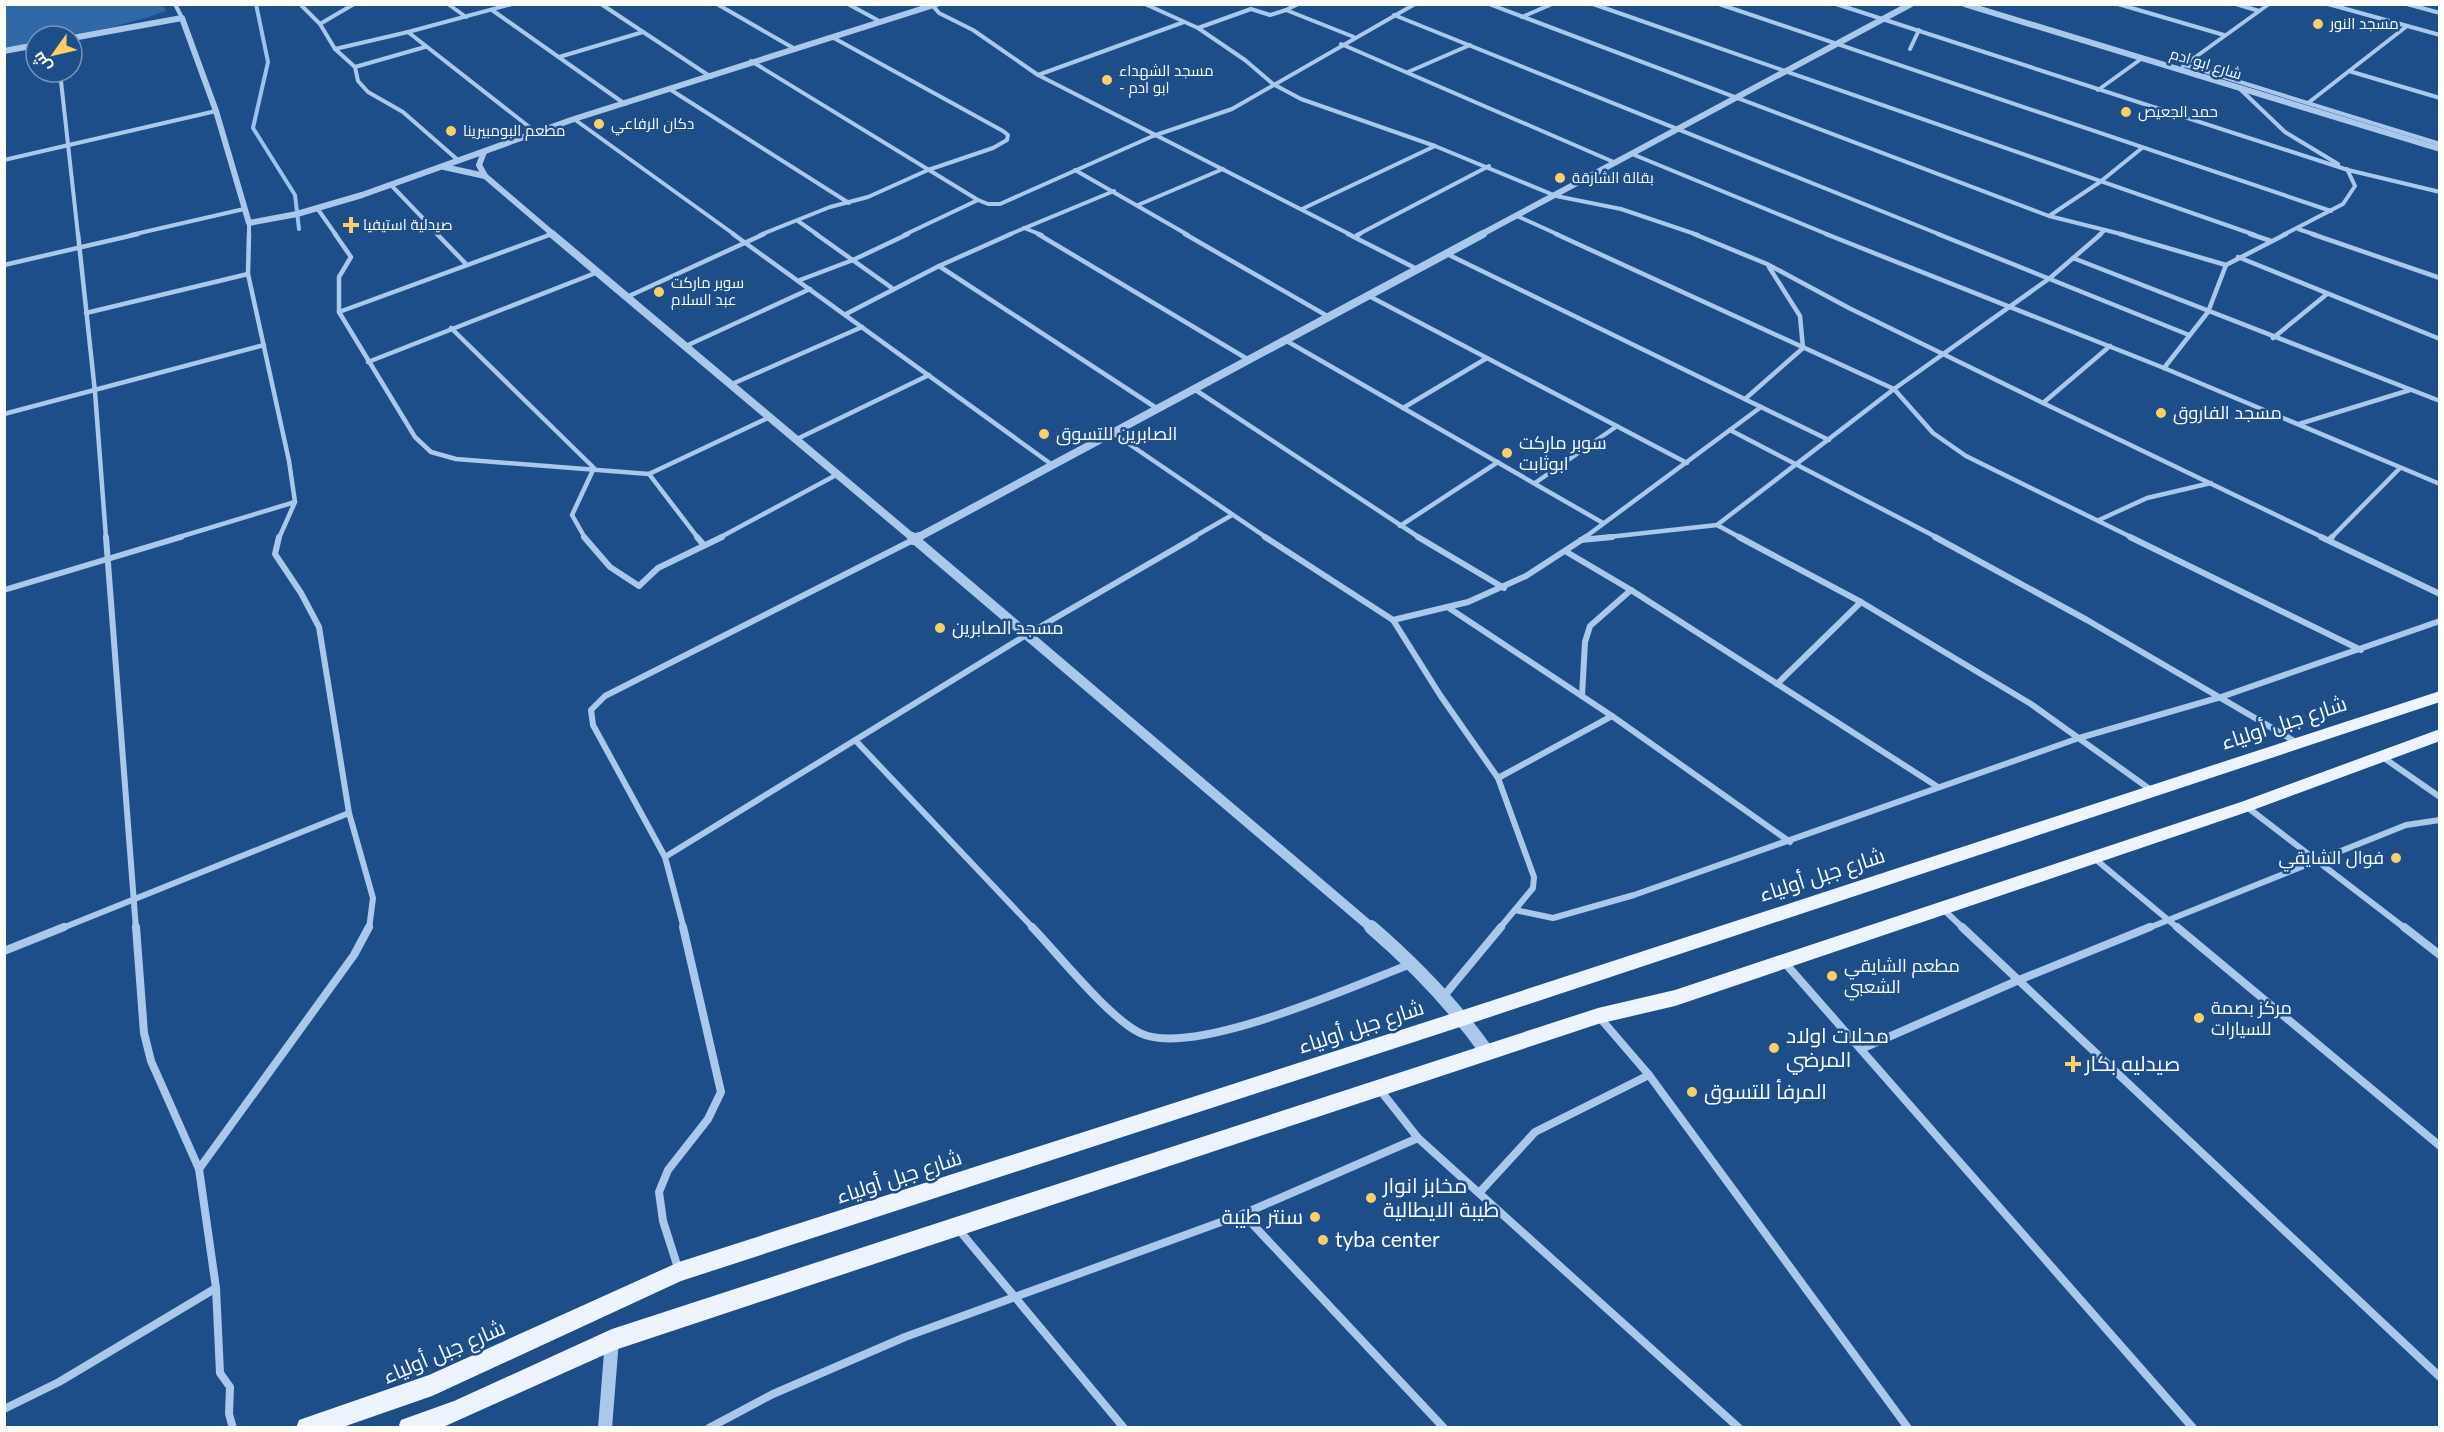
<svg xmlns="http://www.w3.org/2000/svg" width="2444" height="1432" viewBox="0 0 2444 1432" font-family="Lato,Cairo,sans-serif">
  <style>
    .green { fill: #3168a7 }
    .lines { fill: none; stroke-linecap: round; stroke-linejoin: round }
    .stream { stroke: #9cc3ed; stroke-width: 4 }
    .minor-far3 { stroke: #a9c8ec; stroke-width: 4 }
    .minor-far2 { stroke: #a9c8ec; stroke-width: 4.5 }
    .minor-far1 { stroke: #a9c8ec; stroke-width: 6 }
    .minor { stroke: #a9c8ec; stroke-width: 8 }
    .tertiary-far3 { stroke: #a9c8ec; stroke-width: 6 }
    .tertiary-far2 { stroke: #a9c8ec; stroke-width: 8 }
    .tertiary-far1 { stroke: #a9c8ec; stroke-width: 10 }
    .tertiary { stroke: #a9c8ec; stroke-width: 14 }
    .primary { fill: #eef4ff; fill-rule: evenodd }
    .poi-dot { fill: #fbcf68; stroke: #1e4e8a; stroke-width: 2 }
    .labels { text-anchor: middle; stroke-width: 5; stroke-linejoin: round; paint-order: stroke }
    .far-poi-label { font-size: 15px; fill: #fff; stroke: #1e4e8a; text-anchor: start }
    .far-street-label { font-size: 15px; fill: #fff; stroke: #1e4e8a }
    .poi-label { font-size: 18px; fill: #fff; stroke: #1e4e8a; text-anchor: start }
    .near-street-label { font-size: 21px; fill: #fff; stroke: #1e4e8a }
    .near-poi-label { font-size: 21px; fill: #fff; stroke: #1e4e8a; text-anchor: start }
  </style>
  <rect width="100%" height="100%" fill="#1e4e8a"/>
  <path class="green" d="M162 4 166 11C122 26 82 36 36 36V42L5 48V5Z"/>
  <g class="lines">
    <path class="stream" d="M256 4 268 62 253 128 295 195 299 229"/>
    <g class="minor-far3">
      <path d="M175 4 182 18"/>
      <path d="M300 4 320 24 335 49 355 67 358 81 368 92 403 112 459 161"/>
      <path d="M448 4 466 17"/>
      <path d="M512 4 408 32 537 133"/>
      <path d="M601 4 711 77"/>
      <path d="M717 4 795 49"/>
      <path d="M848 4 881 22"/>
      <path d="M1145 4 1198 28 1245 60 1273 84 1301 99 1435 146"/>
      <path d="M1489 4 2049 216 2125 235"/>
      <path d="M1593 4 2255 235"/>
      <path d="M1719 4 2331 211"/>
      <path d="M1836 4 2348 170 2440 192"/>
      <path d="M2118 4 2224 35"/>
      <path d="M2236 4 2259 11"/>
      <path d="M2328 4 2440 35"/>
      <path d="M2407 4 2440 13"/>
      <path d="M933 6 939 13 973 30 1038 75 1351 235"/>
      <path d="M492 10 625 104"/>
      <path d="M1286 10 1298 4"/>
      <path d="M1394 15 1941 235"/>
      <path d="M1522 17 1552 4"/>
      <path d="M320 24 354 4"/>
      <path d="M1198 28 1251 9 1270 15 1286 10 1354 37"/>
      <path d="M1341 44 1616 163"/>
      <path d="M335 49 408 32"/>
      <path d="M1910 49 1919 30"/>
      <path d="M559 57 643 32"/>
      <path d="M751 61 978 200 988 204H1000L1153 136 1232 109 1415 4"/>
      <path d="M2185 65 2440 144"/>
      <path d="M2183 66 2269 4"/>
      <path d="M355 67 425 47"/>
      <path d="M2349 71 2440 98"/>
      <path d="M60 72 78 235"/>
      <path d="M1408 72 1470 45"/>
      <path d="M1038 75 1184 22"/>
      <path d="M2239 88 2285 132 2338 164"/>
      <path d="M671 90 849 203"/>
      <path d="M2098 90 2141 59"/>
      <path d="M2308 103 2407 26"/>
      <path d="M574 119 735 235"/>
      <path d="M1632 154 1829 235"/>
      <path d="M4 160 216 111"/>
      <path d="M1075 170 1188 235"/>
      <path d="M391 185 439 235"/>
      <path d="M1138 205 1223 169"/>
      <path d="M317 208 336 235"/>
      <path d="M1302 209 1435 146 1556 196 1621 209 1698 235"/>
      <path d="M1517 216 1559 235"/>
      <path d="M2049 216 2100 182 2142 148"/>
      <path d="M798 221 818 235"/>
      <path d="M1024 228 1042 235"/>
      <path d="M2298 229 2316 235"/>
      <path d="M131 235 244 209"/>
      <path d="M249 235V223"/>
      <path d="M548 235 552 234"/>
      <path d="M760 235 830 207 868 197 928 170 993 148 1007 140 1008 135 1003 131 832 37"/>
      <path d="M904 235 978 200"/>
      <path d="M1008 235 1114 191"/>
      <path d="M1357 235 1489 166"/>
      <path d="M2099 235 2105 230"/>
      <path d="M2283 235 2343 204 2355 186 2347 169"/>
    </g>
    <g class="minor-far2">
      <path d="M78 234 95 392 106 538"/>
      <path d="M249 234 248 274 289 461 295 502 279 538"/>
      <path d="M335 234 351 257 339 277V312L415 437 431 452 456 459 649 474 770 417"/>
      <path d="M437 234 467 265"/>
      <path d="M733 234 1051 464"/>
      <path d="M816 234 892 288"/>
      <path d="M1038 234 1249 360"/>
      <path d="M1185 234 1329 317"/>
      <path d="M1348 234 1419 270"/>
      <path d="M1556 234 1894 389 1933 433 1966 456 2133 538"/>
      <path d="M1694 234 1767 264 1849 308 2043 403 2110 346"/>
      <path d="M1826 234 2164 368 2440 484"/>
      <path d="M1938 234 2189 335"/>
      <path d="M2120 234 2226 265"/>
      <path d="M2250 234 2271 241"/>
      <path d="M2312 234 2440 278"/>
      <path d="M1356 236 1360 234"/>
      <path d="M1447 254 1829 440"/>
      <path d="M2238 257 2440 339"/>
      <path d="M2073 258 2440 401"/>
      <path d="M4 265 138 234"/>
      <path d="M939 266 1011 234"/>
      <path d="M800 280 853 260 908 234"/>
      <path d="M1369 296 1687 463"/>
      <path d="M627 297 764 234"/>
      <path d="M339 312 552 234"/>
      <path d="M86 313 248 274"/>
      <path d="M846 314 939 266 1158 409"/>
      <path d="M451 328 594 468 572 515 585 538"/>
      <path d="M2273 338 2327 294"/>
      <path d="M1285 340 1603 523"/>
      <path d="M686 346 810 289"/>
      <path d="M368 362 598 272"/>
      <path d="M2164 368 2208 312 2226 265 2286 234"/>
      <path d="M732 384 862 327"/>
      <path d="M1194 389 1420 538"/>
      <path d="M1745 399 1803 348 1800 316 1769 267"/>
      <path d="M2043 403 2324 538"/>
      <path d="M1403 408 1487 358"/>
      <path d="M4 414 264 345"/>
      <path d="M2299 424 2410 390"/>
      <path d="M1730 430 1938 538"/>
      <path d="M1113 433 1267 538"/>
      <path d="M797 439 929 375"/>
      <path d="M649 474 698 538"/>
      <path d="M1535 483 1617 426"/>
      <path d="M2099 520 2147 498 2211 483"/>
      <path d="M1717 525 1741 538"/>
      <path d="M1400 526 1498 462"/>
      <path d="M176 538 295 502"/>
      <path d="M719 538 838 474"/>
      <path d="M1192 538 1232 515"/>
      <path d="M1584 538 1761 407"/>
      <path d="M1599 538 1717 525 1894 389 2050 278 2101 234"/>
      <path d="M2331 538 2400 468"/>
    </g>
    <g class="minor-far1">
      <path d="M106 537 136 929"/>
      <path d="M279 537 275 554 301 593 319 627 349 813 373 898 369 929"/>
      <path d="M584 537 610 567 639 586 658 568 722 537"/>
      <path d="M697 537 703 544"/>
      <path d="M1265 537 1393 620 1440 695 1498 778 1534 877 1533 888 1499 929"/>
      <path d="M1418 537 1504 588"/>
      <path d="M1739 537 1861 602 2031 704 2151 790"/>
      <path d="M1935 537 2087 620 2296 742"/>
      <path d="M2130 537 2361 650"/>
      <path d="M2321 537 2440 594"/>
      <path d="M1581 540 1612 537"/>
      <path d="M2329 540 2332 537"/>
      <path d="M1565 551 1631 590 1590 626 1585 642 1582 696"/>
      <path d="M4 590 181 537"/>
      <path d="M1631 590 1938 787"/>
      <path d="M1449 608 1612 716"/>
      <path d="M1393 620 1468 602 1526 576 1586 537"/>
      <path d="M1777 684 1861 602"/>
      <path d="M856 741 1034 929"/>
      <path d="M2384 758 2440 797"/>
      <path d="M1498 778 1612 716 1790 842"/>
      <path d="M2247 807 2406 929"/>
      <path d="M665 857 593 725 591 710 605 696 913 540"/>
      <path d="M2094 858 2179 929"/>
      <path d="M1942 908 1964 929"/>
      <path d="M1515 910 1553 918 1634 895 2079 738 2221 697 2440 621"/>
      <path d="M60 929 349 813"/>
      <path d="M684 929 665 857 1026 635 1195 537"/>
      <path d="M2146 929 2406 825 2440 820"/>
    </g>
    <g class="minor">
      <path d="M136 927 144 1033 151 1061 199 1169 216 1288 220 1373 230 1387 229 1414 233 1428"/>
      <path d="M1032 927C1058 954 1109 1018 1140 1033 1192 1059 1355 985 1411 964"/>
      <path d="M1962 927 2440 1377"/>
      <path d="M2177 927 2440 1146"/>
      <path d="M2404 927 2440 955"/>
      <path d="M4 951 64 927"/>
      <path d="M1785 963 2193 1428"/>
      <path d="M1443 997 1501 927"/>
      <path d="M1600 1018 1649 1075 1908 1428"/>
      <path d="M1861 1049 2019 980 2150 927"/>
      <path d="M1380 1090 1418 1138 1739 1428"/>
      <path d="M199 1169 354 955 369 927"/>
      <path d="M1479 1193 1535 1132 1649 1075"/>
      <path d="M1243 1214 1444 1428"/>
      <path d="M959 1230 1124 1428"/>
      <path d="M678 1268 663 1221 659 1192 668 1170 708 1119 721 1092 683 927"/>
      <path d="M4 1409 59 1382 216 1288"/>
      <path d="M709 1428 773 1394 905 1337 1243 1214 1418 1138"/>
    </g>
    <g class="tertiary-far3">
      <path d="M1964 4 2440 149"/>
      <path d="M72 38 182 18 216 111 249 223 297 214 362 195 574 119 937 4"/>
      <path d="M4 51 36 45"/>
      <path d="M484 152 479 165 485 176 554 235"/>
      <path d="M444 167 485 176"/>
      <path d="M1480 235 1911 4"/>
    </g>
    <g class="tertiary-far2">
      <path d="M552 234 913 538"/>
      <path d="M917 538 1483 234"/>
    </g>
    <g class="tertiary-far1">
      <path d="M912 537 1373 929"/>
      <path d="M913 540 919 537"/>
    </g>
    <g class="tertiary">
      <path d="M1371 927C1415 965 1453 1004 1487 1052"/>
      <path d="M605 1428 612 1340"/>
    </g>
    <g class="primary">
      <path d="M2440 691V702L1463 1026 681 1281 432 1396 340 1428H296L299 1420 429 1375 679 1262 1463 1010Z"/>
      <path d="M2440 729V741L2253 810 1675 1006 1598 1024 615 1350 441 1428H398L401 1420 454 1401 612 1329 1598 1008 1675 990 2241 802Z"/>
    </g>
  </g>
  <g class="poi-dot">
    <circle cx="2318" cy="24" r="6"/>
    <circle cx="1107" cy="80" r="6"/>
    <circle cx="2126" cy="112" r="6"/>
    <circle cx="599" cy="124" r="6"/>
    <circle cx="451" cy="131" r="6"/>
    <circle cx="1560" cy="178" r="6"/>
    <path d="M348 216h6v6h6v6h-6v6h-6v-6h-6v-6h6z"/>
    <circle cx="659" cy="292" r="6"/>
    <circle cx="2161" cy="413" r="6"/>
    <circle cx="1044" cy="434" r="6"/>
    <circle cx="1507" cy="453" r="6"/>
    <circle cx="940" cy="628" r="6"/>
    <circle cx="2396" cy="858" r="6"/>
    <circle cx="1832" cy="976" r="6"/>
    <circle cx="2199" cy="1018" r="6"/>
    <circle cx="1774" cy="1048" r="6"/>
    <path d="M2070 1055h6v6h6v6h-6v6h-6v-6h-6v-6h6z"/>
    <circle cx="1692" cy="1092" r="6"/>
    <circle cx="1371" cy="1198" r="6"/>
    <circle cx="1315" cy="1217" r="6"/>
    <circle cx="1323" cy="1240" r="6"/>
  </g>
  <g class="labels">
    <g class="far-poi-label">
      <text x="2330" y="29">مسجد النور</text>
      <text x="1119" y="76">مسجد الشهداء<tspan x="1119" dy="17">- ابو ادم</tspan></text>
      <text x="2138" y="117">حمد الجعيص</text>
      <text x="611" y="129">دكان الرفاعي</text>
      <text x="463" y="136">مطعم البومبيرينا</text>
      <text x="1572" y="183">بقالة الشارقة</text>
      <text x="363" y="230">صيدلية استيفيا</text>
      <text x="671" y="288">سوبر ماركت<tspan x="671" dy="17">عبد السلام</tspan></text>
    </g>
    <g class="far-street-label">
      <text transform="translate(2206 64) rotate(17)" y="5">شارع ابو ادم</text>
    </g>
    <g class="poi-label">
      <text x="2173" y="419">مسجد الفاروق</text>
      <text x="1056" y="440">الصابرين للتسوق</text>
      <text x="1519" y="449">سوبر ماركت<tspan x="1519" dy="21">ابوثابت</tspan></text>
      <text x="952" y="634">مسجد الصابرين</text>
      <text x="2384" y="864" text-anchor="end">فوال الشايقي</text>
      <text x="1844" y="972">مطعم الشايقي<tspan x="1844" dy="21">الشعبي</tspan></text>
      <text x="2211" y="1014">مركز بصمة<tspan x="2211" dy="21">للسيارات</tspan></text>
    </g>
    <g class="near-street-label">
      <text transform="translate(2284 723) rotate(-18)" y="7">شارع جبل أولياء</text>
      <text transform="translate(1822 875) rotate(-18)" y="7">شارع جبل أولياء</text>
      <text transform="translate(1361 1027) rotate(-18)" y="7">شارع جبل أولياء</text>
      <text transform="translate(899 1177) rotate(-18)" y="7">شارع جبل أولياء</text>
      <text transform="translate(444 1352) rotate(-23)" y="7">شارع جبل أولياء</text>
    </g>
    <g class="near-poi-label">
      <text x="1786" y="1043">محلات اولاد<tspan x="1786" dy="24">المرضي</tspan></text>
      <text x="2085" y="1071">صيدليه بكار</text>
      <text x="1704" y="1099">المرفأ للتسوق</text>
      <text x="1383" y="1193">مخابز انوار<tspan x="1383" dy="24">طيبة الايطالية</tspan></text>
      <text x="1303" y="1224" text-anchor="end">سنتر طيبة</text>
      <text x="1335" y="1247">tyba center</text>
    </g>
  </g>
  <rect width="2444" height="1432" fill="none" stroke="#ffffff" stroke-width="12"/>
  <g transform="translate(54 54) rotate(236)"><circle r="28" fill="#1e4e8a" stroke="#7895b9" stroke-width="1.5"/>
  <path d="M0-4.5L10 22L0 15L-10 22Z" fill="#fbcf68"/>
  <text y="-9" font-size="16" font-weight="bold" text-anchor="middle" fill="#ffffff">ش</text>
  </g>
</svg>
